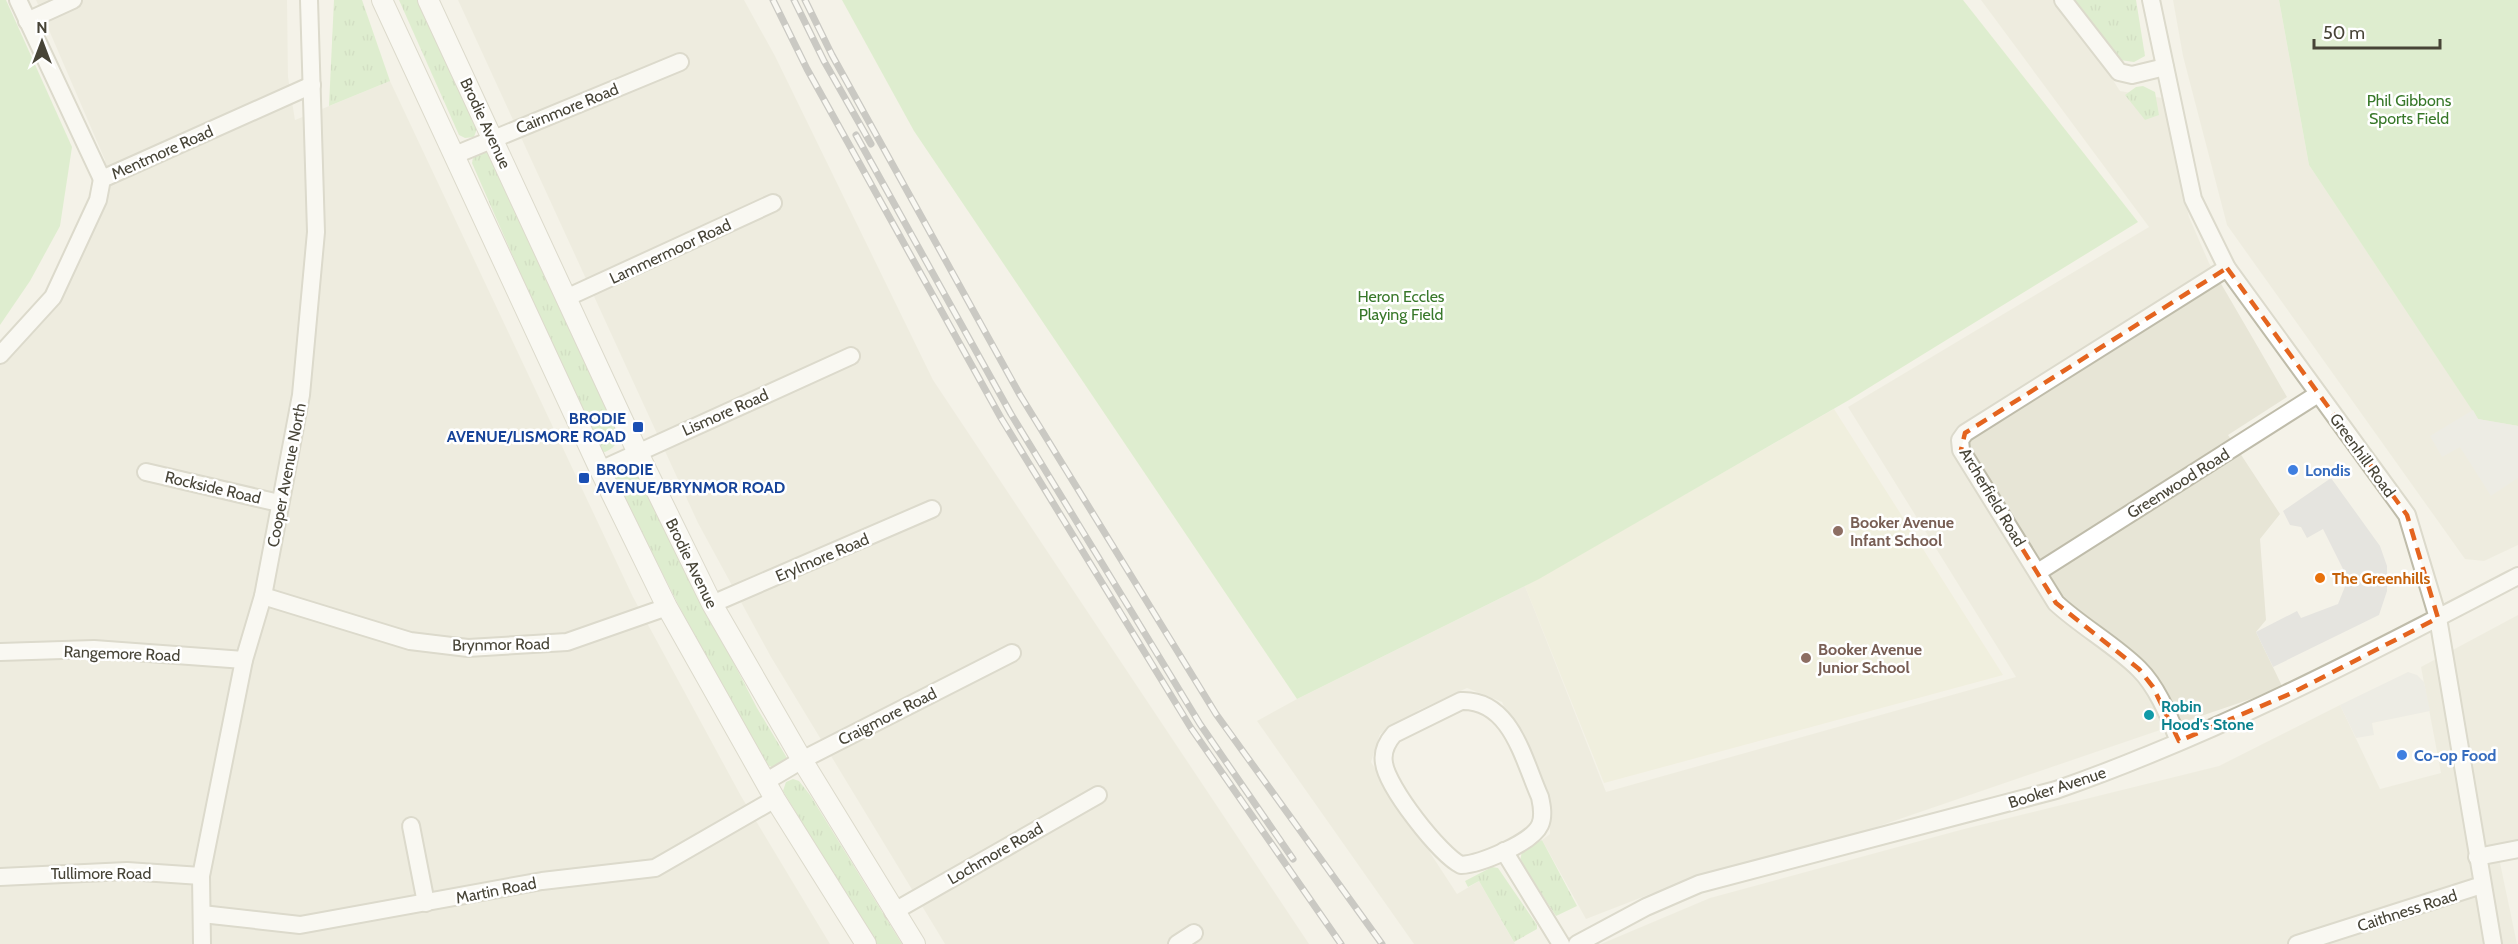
<svg xmlns="http://www.w3.org/2000/svg" width="2518" height="944" viewBox="0 0 2518 944" font-family="Cabin,sans-serif">
  <style>
    .residential { fill: #e7e5d6 }
    .education { fill: #ecead2 }
    .grass { fill: url(#grass-tufts) }
    .park { fill: #c4e7b1 }
    .parking { fill: #e5e4df }
    .lines { fill: none; stroke-linecap: round; stroke-linejoin: round }
    .minor-casing { stroke: #bfbcaa; stroke-width: 20 }
    .tertiary-casing { stroke: #bfbcaa; stroke-width: 22 }
    .minor { stroke: #fff; stroke-width: 16 }
    .tertiary { stroke: #fff; stroke-width: 20 }
    .rail-casing { stroke: #979797; stroke-width: 7 }
    .rail { stroke: #fff; stroke-width: 4.5; stroke-dasharray: 14; stroke-linecap: butt }
    .marked { fill: none; stroke: #e4641f; stroke-width: 4.5; stroke-dasharray: 12 8; stroke-linejoin: round }
    .transit-dot { fill: #1a4fb4; stroke: #fff; stroke-width: 2 }
    .shop-dot { fill: #3f7fe0; stroke: #fff; stroke-width: 2 }
    .education-dot { fill: #8d6e63; stroke: #fff; stroke-width: 2 }
    .food-dot { fill: #e8710a; stroke: #fff; stroke-width: 2 }
    .culture-dot { fill: #0f9aa8; stroke: #fff; stroke-width: 2 }
    .labels { text-anchor: middle; stroke-width: 5; stroke-linejoin: round; paint-order: stroke }
    .park-label { font-size: 16px; fill: #38782a; stroke: #fff }
    .street-label { font-size: 16px; fill: #474437; stroke: #fff }
    .transit-label { font-size: 16px; font-weight: bold; fill: #164399; stroke: #fff; text-anchor: end }
    .shop-label { font-size: 16px; font-weight: bold; fill: #366cbe; stroke: #fff; text-anchor: start }
    .education-label { font-size: 16px; font-weight: bold; fill: #785e54; stroke: #fff; text-anchor: start }
    .food-label { font-size: 16px; font-weight: bold; fill: #c56008; stroke: #fff; text-anchor: start }
    .culture-label { font-size: 16px; font-weight: bold; fill: #0d838f; stroke: #fff; text-anchor: start }
  </style>
  <defs>
    <pattern id="grass-tufts" width="24" height="20" patternUnits="userSpaceOnUse" patternTransform="scale(1.5)"><rect width="24" height="20" fill="#c4e7b1"/><path d="M3 7l-1-3M5 7V3M7 7l1-3M15 17l-1-3M17 17v-4M19 17l1-3" fill="none" stroke="#aac799"/></pattern>
  </defs>
  <rect width="100%" height="100%" fill="#f4f2e8"/>
  <g class="residential">
    <path d="M36 0H287L288 77 295 120 390 81 633 597 741 796 830 944H0V355L53 297 98 200 105 160Z"/>
    <path d="M458 0H744L775 56 933 380 1309 944H945L771 657 698 523Z"/>
    <path d="M1981 0H2061L2120 91 2162 98 2189 217 2209 263 2287 397 2228 435 2280 514 2260 539 2266 620 2256 632 2283 688 1853 835 1653 893 1586 919 1542 840 1550 834V809L1502 702 1467 688 1419 710 1380 734 1371 762 1457 894 1479 881 1515 944H1414L1257 721 1297 699 1525 586 1606 792 2016 677 1848 407 2149 227Z"/>
    <path d="M2173 0H2279L2309 165 2478 418 2518 426V545L2484 561 2465 559 2227 225 2183 56Z"/>
    <path d="M2518 615V854L2499 858 2517 944H1601L1710 898 1964 829 2219 766 2340 705 2380 789 2441 773 2421 667Z"/>
  </g>
  <path class="education" d="M1834 409 2003 675 1604 783 1525 586Z"/>
  <g class="grass">
    <path d="M334 0H362L390 81 329 106Z"/>
    <path d="M399 0H423L478 126 474 137 465 138 459 135Z"/>
    <path d="M2068 0H2136L2145 56 2134 62 2120 60Z"/>
    <path d="M2143 86 2155 92 2159 115 2145 120 2125 95 2136 87Z"/>
    <path d="M484 151 490 154 614 426C619 439 619 446 605 452L598 451 472 163 474 154Z"/>
    <path d="M624 466 634 469 757 708 787 758 786 765 776 769 765 764 681 610 615 479 616 473Z"/>
    <path d="M793 779 799 781 810 795 902 944H876L865 928 783 791 786 782Z"/>
    <path d="M1542 840 1577 906 1556 916 1520 861 1522 851Z"/>
    <path d="M1492 867 1498 868 1537 925V929L1514 942 1479 881 1468 887 1465 881Z"/>
  </g>
  <g class="park">
    <path d="M0 0H6L72 147 60 226 30 281 0 325Z"/>
    <path d="M842 0H1963L2138 222 1849 400 1539 579 1297 699 914 131Z"/>
    <path d="M2279 0H2518V426L2478 419 2309 165Z"/>
  </g>
  <g class="parking">
    <path d="M2473 410 2478 419 2518 426V478L2491 496 2460 447 2442 457 2430 436Z"/>
    <path d="M2331 478 2380 546 2387 566V591L2379 615 2273 667 2256 632 2297 611 2301 618 2338 604 2348 579 2323 529 2307 538 2301 527 2290 525 2283 511Z"/>
    <path d="M2408 672 2417 675 2424 682 2430 711 2372 723 2374 735 2356 738 2340 705Z"/>
  </g>
  <g class="lines">
    <defs>
      <g id="minor">
        <path d="M18 0 102 179"/>
        <path d="M2063 0 2119 72 2132 75 2165 67"/>
        <path d="M2151 0 2193 199 2227 268 2407 515 2438 618 2493 944"/>
        <path d="M27 21 73 0"/>
        <path d="M455 155 680 62"/>
        <path d="M566 298 773 203"/>
        <path d="M0 355 53 297 98 200 102 179 312 85"/>
        <path d="M600 470 851 356"/>
        <path d="M146 472 279 503"/>
        <path d="M2038 572 2318 394"/>
        <path d="M263 596 410 641 468 648 567 642 667 607"/>
        <path d="M712 604 932 509"/>
        <path d="M0 652 94 649 244 660"/>
        <path d="M1461 701C1511 699 1523 759 1540 797 1542 806 1544 816 1540 825 1532 843 1480 864 1461 865 1440 855 1387 787 1384 763 1382 752 1387 742 1394 734Z"/>
        <path d="M2179 741C2169 717 2158 688 2139 669 2115 645 2082 627 2056 603L1961 450 1960 440 1965 433 2227 268"/>
        <path d="M765 782 802 760 1012 653"/>
        <path d="M411 826 426 903"/>
        <path d="M1504 851 1561 944"/>
        <path d="M2477 857 2518 849"/>
        <path d="M0 877 127 871 201 876"/>
        <path d="M893 912 1098 795"/>
        <path d="M202 914 300 925 542 881 655 868 775 799"/>
        <path d="M202 944 201 876 244 660 263 596 301 395 316 232 309 0"/>
        <path d="M1177 944 1194 933"/>
        <path d="M1577 944 1646 907 1699 884 2056 790C2217 734 2367 655 2518 576"/>
        <path d="M2297 944 2482 885"/>
      </g>
      <g id="tertiary">
        <path d="M382 0 600 470 667 607 775 799 866 944"/>
        <path d="M428 0 637 451 712 604 802 760 915 944"/>
      </g>
    </defs>
    <use href="#minor" class="minor-casing"/>
    <use href="#tertiary" class="tertiary-casing"/>
    <use href="#minor" class="minor"/>
    <use href="#tertiary" class="tertiary"/>
    <defs>
      <g id="rail">
        <path d="M773 0 807 69 1001 418 1191 728 1341 944"/>
        <path d="M794 0 824 61 871 144"/>
        <path d="M805 0 832 55 1020 395 1216 714 1382 944"/>
        <path d="M856 135 1011 414 1200 724 1293 859"/>
      </g>
    </defs>
    <use href="#rail" class="rail-casing"/>
    <use href="#rail" class="rail"/>
  </g>
  <path d="M0 0H2518V944H0ZM2227 268 2407 515 2438 618 2292 693 2179 741 2153 687 2139 669 2056 603 1961 450 1965 433Z" fill="#f4f2e8" fill-opacity=".55" fill-rule="evenodd"/>
  <path class="marked" d="M2227 268 2407 515 2438 618 2292 693 2179 741 2153 687 2139 669 2056 603 1961 450 1965 433Z"/>
  <g class="transit-dot">
    <rect x="632" y="421" width="12" height="12" rx="3"/>
    <rect x="578" y="472" width="12" height="12" rx="3"/>
  </g>
  <g class="shop-dot">
    <circle cx="2293" cy="470" r="6"/>
    <circle cx="2402" cy="755" r="6"/>
  </g>
  <g class="education-dot">
    <circle cx="1838" cy="531" r="6"/>
    <circle cx="1806" cy="658" r="6"/>
  </g>
  <circle class="food-dot" cx="2320" cy="578" r="6"/>
  <circle class="culture-dot" cx="2149" cy="715" r="6"/>
  <g class="labels">
    <g class="park-label">
      <text x="2409" y="106">Phil Gibbons<tspan x="2409" dy="18">Sports Field</tspan></text>
      <text x="1401" y="302">Heron Eccles<tspan x="1401" dy="18">Playing Field</tspan></text>
    </g>
    <g class="street-label">
      <text transform="translate(567 108) rotate(-22)" y="6">Cairnmore Road</text>
      <text transform="translate(486 123) rotate(65)" y="6">Brodie Avenue</text>
      <text transform="translate(162 152) rotate(-24)" y="6">Mentmore Road</text>
      <text transform="translate(670 251) rotate(-25)" y="6">Lammermoor Road</text>
      <text transform="translate(725 412) rotate(-24)" y="6">Lismore Road</text>
      <text transform="translate(2363 455) rotate(54)" y="6">Greenhill Road</text>
      <text transform="translate(286 475) rotate(-79)" y="6">Cooper Avenue North</text>
      <text transform="translate(2178 483) rotate(-32)" y="6">Greenwood Road</text>
      <text transform="translate(213 487) rotate(13)" y="6">Rockside Road</text>
      <text transform="translate(1993 497) rotate(59)" y="6">Archerfield Road</text>
      <text transform="translate(822 557) rotate(-23)" y="6">Erylmore Road</text>
      <text transform="translate(692 563) rotate(64)" y="6">Brodie Avenue</text>
      <text transform="translate(501 644) rotate(-1)" y="6">Brynmor Road</text>
      <text transform="translate(122 653) rotate(2)" y="6">Rangemore Road</text>
      <text transform="translate(887 716) rotate(-27)" y="6">Craigmore Road</text>
      <text transform="translate(2057 787) rotate(-18)" y="6">Booker Avenue</text>
      <text transform="translate(995 853) rotate(-30)" y="6">Lochmore Road</text>
      <text x="101" y="879">Tullimore Road</text>
      <text transform="translate(496 890) rotate(-11)" y="6">Martin Road</text>
      <text transform="translate(2407 910) rotate(-18)" y="6">Caithness Road</text>
    </g>
    <g class="transit-label">
      <text x="626" y="424">BRODIE<tspan x="626" dy="18">AVENUE/LISMORE ROAD</tspan></text>
      <text x="596" y="475" text-anchor="start">BRODIE<tspan x="596" dy="18">AVENUE/BRYNMOR ROAD</tspan></text>
    </g>
    <g class="shop-label">
      <text x="2305" y="476">Londis</text>
      <text x="2414" y="761">Co-op Food</text>
    </g>
    <g class="education-label">
      <text x="1850" y="528">Booker Avenue<tspan x="1850" dy="18">Infant School</tspan></text>
      <text x="1818" y="655">Booker Avenue<tspan x="1818" dy="18">Junior School</tspan></text>
    </g>
    <g class="food-label">
      <text x="2332" y="584">The Greenhills</text>
    </g>
    <g class="culture-label">
      <text x="2161" y="712">Robin<tspan x="2161" dy="18">Hood's Stone</tspan></text>
    </g>
  </g>
  <g transform="translate(42 42)" stroke="#ffffff" stroke-width="4.5" paint-order="stroke">
  <path d="M0-4.5L10 22L0 15L-10 22Z" fill="#474437"/>
  <text y="-9" font-size="16" font-weight="bold" text-anchor="middle" fill="#474437">N</text>
  </g>
  <path d="M2314 39v9h126v-9" fill="none" stroke="#474437" stroke-width="3"/>
  <text x="2323" y="39" font-size="18" fill="#474437" stroke="#ffffff" stroke-width="4.5" paint-order="stroke">50 m</text>
</svg>
